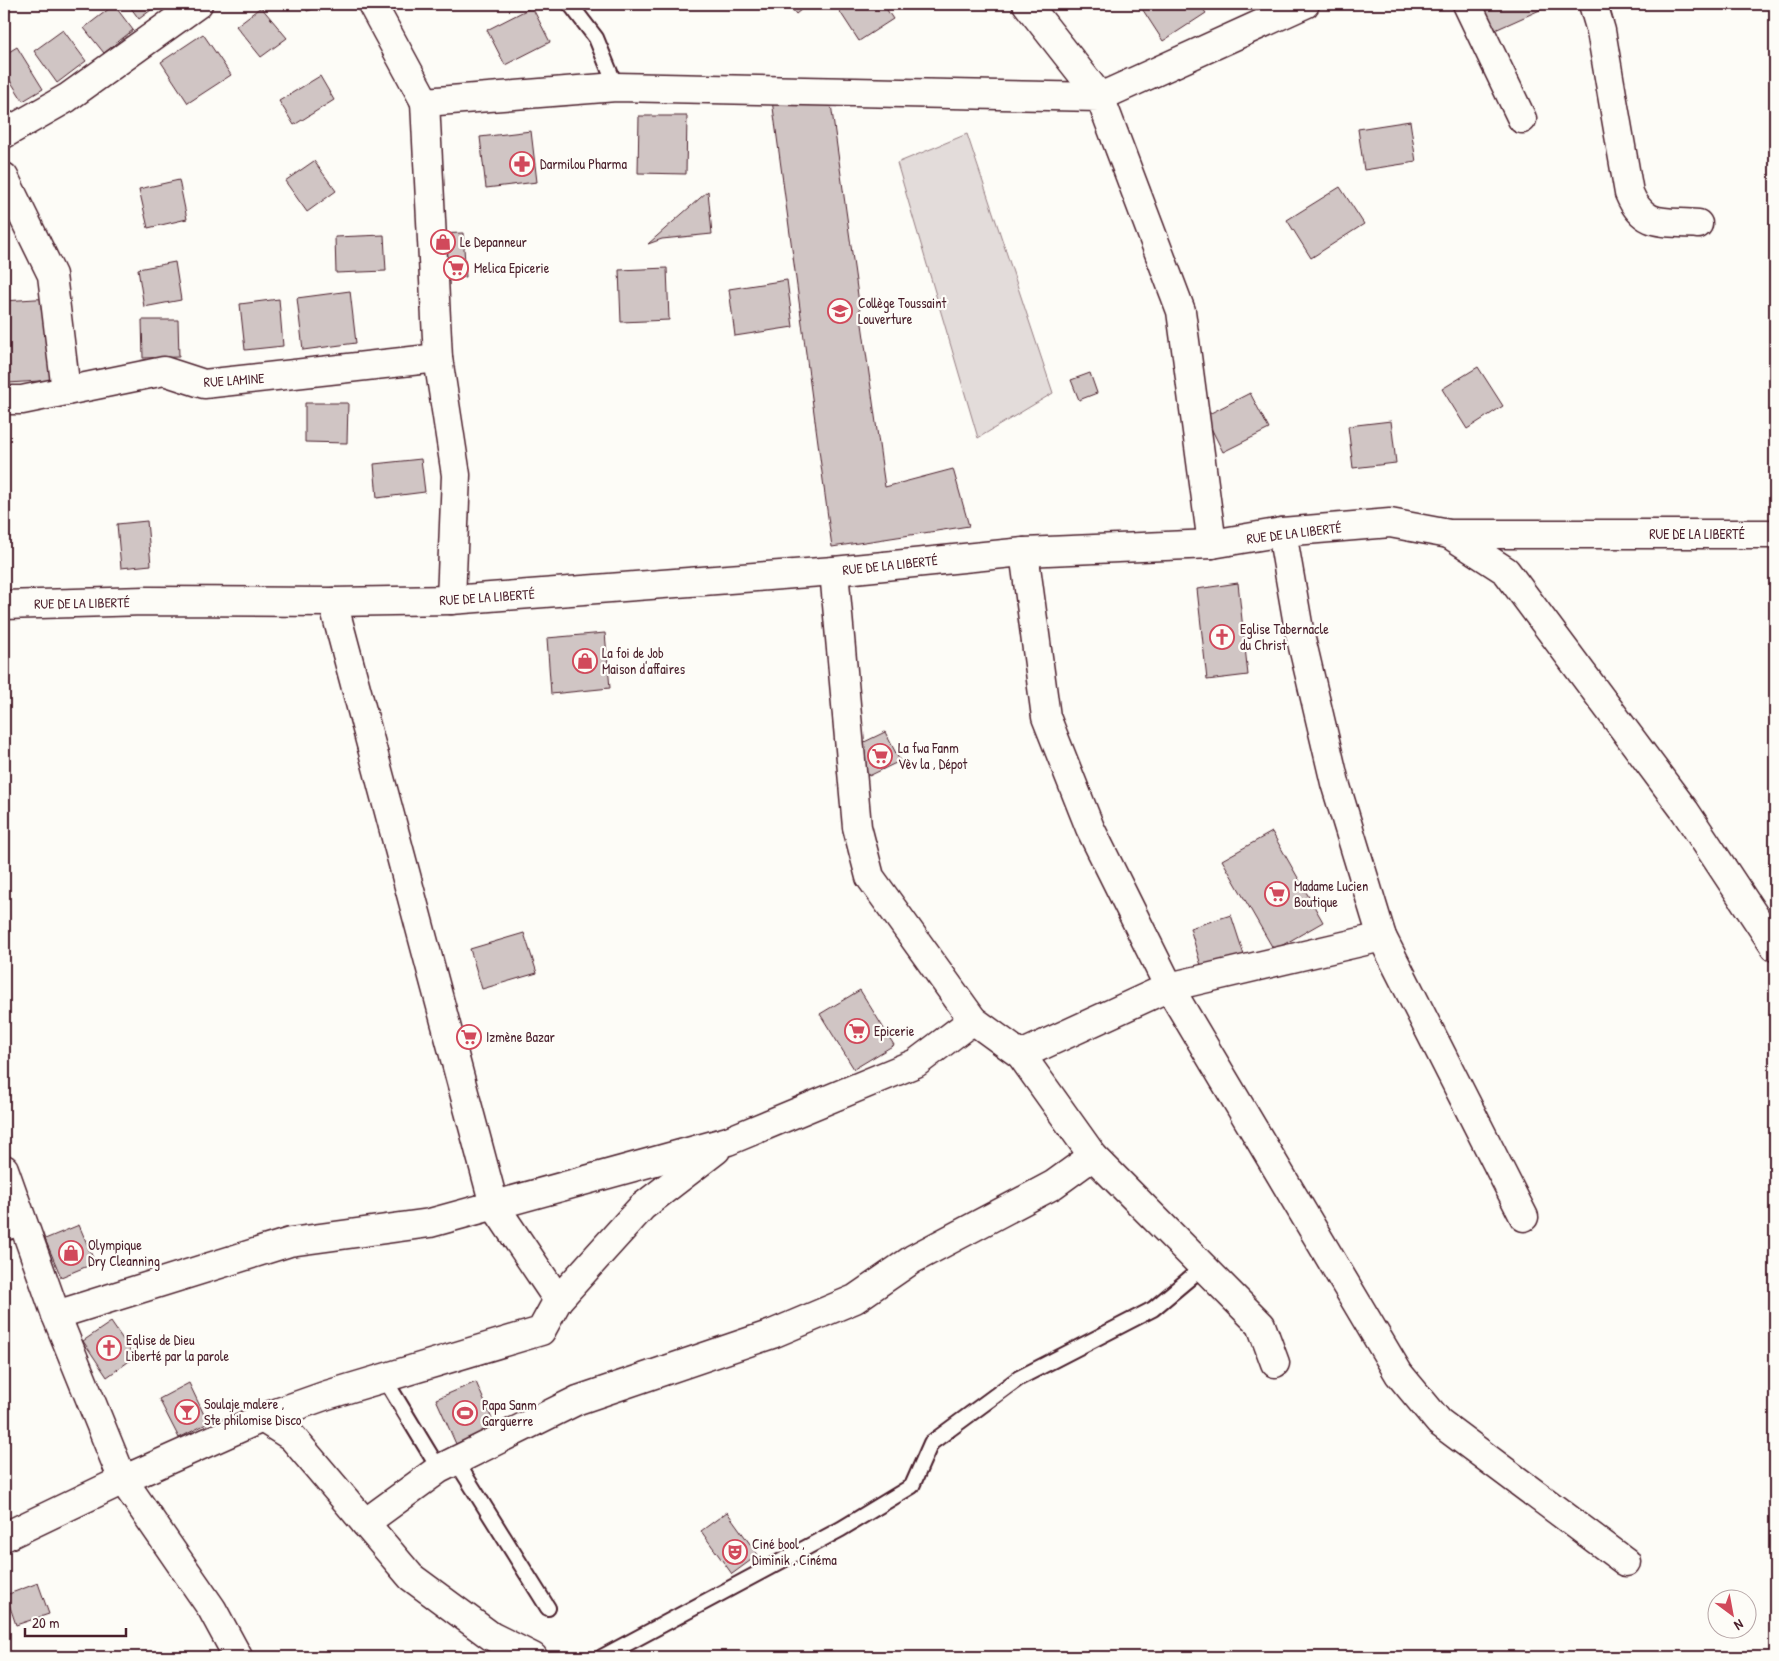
<svg xmlns="http://www.w3.org/2000/svg" width="1779" height="1661" viewBox="0 0 1779 1661" font-family="'Patrick Hand',sans-serif">
  <style>
    .green { fill: #e3dcda; stroke: #967e82 }
    .building { fill: #d0c5c4; stroke: #4a1f2b }
    .lines { fill: none; stroke-linecap: round; stroke-linejoin: round }
    .lane-casing { stroke: #4a1f2b; stroke-width: 18 }
    .street-casing { stroke: #4a1f2b; stroke-width: 31 }
    .secondary-casing { stroke: #4a1f2b; stroke-width: 31 }
    .lane { stroke: #fdfcf7; stroke-width: 14 }
    .street { stroke: #fdfcf7; stroke-width: 28 }
    .secondary { stroke: #fdfcf7; stroke-width: 28 }
    .labels { text-anchor: middle; stroke-width: 4.5; stroke-linejoin: round; paint-order: stroke }
    .poi-label { font-size: 14px; fill: #4a1f2b; stroke: #fdfcf7; text-anchor: start }
    .street-label { font-size: 14px; fill: #4a1f2b; stroke: #fdfcf7 }
  </style>
  <rect width="100%" height="100%" fill="#fdfcf7"/>
  <filter id="ink" filterUnits="userSpaceOnUse"><feTurbulence type="fractalNoise" baseFrequency=".02" numOctaves="2"/><feDisplacementMap in="SourceGraphic" scale="10" xChannelSelector="R" yChannelSelector="G"/><feConvolveMatrix kernelMatrix="1 2 1 2 8 2 1 2 1" color-interpolation-filters="sRGB"/></filter>
  <g filter="url(#ink)">
    <path class="green" d="M967 134 1053 393 978 438 897 163Z"/>
    <g class="building">
      <path d="M128 4H159L139 19Z"/>
      <path d="M304 4H330L307 11Z"/>
      <path d="M788 4H808L796 14Z"/>
      <path d="M835 4H883L893 19 859 41Z"/>
      <path d="M1139 4H1199L1206 13 1163 41Z"/>
      <path d="M1480 4H1550L1551 5 1493 31Z"/>
      <path d="M114 5 133 30 104 53 84 28Z"/>
      <path d="M261 7 287 38 261 57 236 26Z"/>
      <path d="M532 7 550 42 505 65 487 30Z"/>
      <path d="M63 30 86 61 57 83 34 51Z"/>
      <path d="M203 34 231 75 188 103 161 62Z"/>
      <path d="M17 47 43 89 23 101 4 71V55Z"/>
      <path d="M320 76 334 100 294 125 279 101Z"/>
      <path d="M830 97 885 487 953 469 969 526 832 547 772 100Z"/>
      <path d="M639 116H687L686 174 638 173Z"/>
      <path d="M1410 121 1416 162 1364 170 1358 129Z"/>
      <path d="M531 131 537 182 486 188 480 137Z"/>
      <path d="M314 161 336 191 307 212 285 181Z"/>
      <path d="M179 180 187 219 148 228 139 189Z"/>
      <path d="M1340 187 1364 224 1311 258 1287 220Z"/>
      <path d="M708 191 712 234 662 239 648 244Z"/>
      <path d="M463 233 466 277 438 279 434 234Z"/>
      <path d="M384 235 386 271 336 273 335 237Z"/>
      <path d="M175 262 181 300 144 307 138 269Z"/>
      <path d="M667 268 669 320 621 322 619 270Z"/>
      <path d="M787 280 793 327 735 336 729 289Z"/>
      <path d="M350 291 356 343 303 350 297 298Z"/>
      <path d="M51 298 55 380 8 383 4 301Z"/>
      <path d="M279 299 283 346 245 350 240 304Z"/>
      <path d="M142 320H178L179 357 143 358Z"/>
      <path d="M1478 367 1503 406 1467 429 1442 389Z"/>
      <path d="M1090 373 1097 393 1079 400 1071 380Z"/>
      <path d="M1250 393 1269 429 1223 452 1205 416Z"/>
      <path d="M305 403H348L347 443 305 442Z"/>
      <path d="M1391 421 1396 463 1353 468 1348 426Z"/>
      <path d="M421 459 425 492 377 498 374 464Z"/>
      <path d="M147 521 151 565 121 568 117 524Z"/>
      <path d="M1238 583 1248 675 1207 680 1197 589Z"/>
      <path d="M605 633 610 688 551 694 547 638Z"/>
      <path d="M885 732 900 761 869 776 854 747Z"/>
      <path d="M1272 832 1323 922 1274 950 1222 860Z"/>
      <path d="M1231 915 1244 955 1202 969 1190 928Z"/>
      <path d="M524 933 537 973 482 989 470 949Z"/>
      <path d="M860 990 894 1045 854 1069 820 1014Z"/>
      <path d="M79 1225 95 1263 61 1277 45 1239Z"/>
      <path d="M111 1322 135 1357 107 1377 83 1341Z"/>
      <path d="M476 1382 495 1426 456 1444 436 1399Z"/>
      <path d="M189 1383 208 1423 179 1438 159 1399Z"/>
      <path d="M727 1512 758 1555 732 1574 701 1531Z"/>
      <path d="M38 1583 49 1614 16 1625 6 1595Z"/>
    </g>
    <g class="lines">
      <defs>
        <g id="lane">
          <path d="M570 4 596 38 616 87"/>
          <path d="M4 1233 25 1228"/>
          <path d="M384 1378 439 1469"/>
          <path d="M456 1461 548 1608"/>
          <path d="M602 1657 841 1529 912 1486 931 1443 1019 1378 1153 1309 1203 1267"/>
        </g>
        <g id="street">
          <path d="M372 4 425 102"/>
          <path d="M1027 4 1100 97 1305 4"/>
          <path d="M1467 4 1522 119"/>
          <path d="M1593 4 1601 31 1629 193C1644 229 1665 221 1698 224"/>
          <path d="M4 134 67 98 198 4"/>
          <path d="M4 177 52 275 66 391"/>
          <path d="M4 400H22L164 371 204 384 438 358"/>
          <path d="M1282 532 1299 630 1335 783 1382 937 1524 1217"/>
          <path d="M1449 534 1506 571 1685 811 1775 947"/>
          <path d="M1024 552 1046 717 1090 828 1169 987 1399 1374 1439 1422 1626 1562"/>
          <path d="M834 571 857 827 870 877 973 1020 1021 1055 1093 1156 1261 1325 1275 1363"/>
          <path d="M451 600 456 475 438 358 425 102 616 87 1100 97 1181 311 1212 544"/>
          <path d="M333 602 494 1205 558 1300"/>
          <path d="M1021 1055 1169 987 1382 937"/>
          <path d="M4 1169 56 1315 123 1480 212 1609 238 1657"/>
          <path d="M56 1315 290 1242 430 1223 728 1141 916 1063 973 1020"/>
          <path d="M262 1418 292 1437 411 1577 491 1636 533 1657"/>
          <path d="M365 1523 439 1469 578 1400 772 1334 855 1299 913 1259 1053 1185 1093 1156"/>
          <path d="M4 1537 123 1480 262 1418 327 1395 541 1331 558 1300 642 1207 716 1150"/>
        </g>
        <path id="secondary" d="M4 605 145 601 333 602 451 600 834 571 1024 552 1212 544 1282 532 1390 523 1449 534H1775"/>
      </defs>
      <use href="#lane" class="lane-casing"/>
      <use href="#street" class="street-casing"/>
      <use href="#secondary" class="secondary-casing"/>
      <use href="#lane" class="lane"/>
      <use href="#street" class="street"/>
      <use href="#secondary" class="secondary"/>
    </g>
  </g>
  <defs>
    <symbol id="pharmacy-ring" viewBox="-11 -11 22 22"><circle r="9.5" fill="#fdfcf7" stroke="#d1495b" stroke-width="1.5"/><path d="M-2-6h4v4h4v4h-4v4h-4v-4h-4v-4h4Z" fill="#d1495b"/></symbol>
    <symbol id="shop-ring" viewBox="-11 -11 22 22"><circle r="9.5" fill="#fdfcf7" stroke="#d1495b" stroke-width="1.5"/><path d="M-5-2.5h2.3a2.7 3.5 0 0 1 5.4 0H5L5.5 6h-11ZM-1.5-2.5h3a1.5 2.3 0 0 0-3 0Z" fill="#d1495b"/></symbol>
    <symbol id="supermarket-ring" viewBox="-11 -11 22 22"><circle r="9.5" fill="#fdfcf7" stroke="#d1495b" stroke-width="1.5"/><path d="M-6-5.5h2.5l.6 2H6L4.5 2H-2.5L-4.4-4H-6ZM-1.5 3.2a1.3 1.3 0 1 0 .1 0ZM3 3.2a1.3 1.3 0 1 0 .1 0Z" fill="#d1495b"/></symbol>
    <symbol id="school-ring" viewBox="-11 -11 22 22"><circle r="9.5" fill="#fdfcf7" stroke="#d1495b" stroke-width="1.5"/><path d="M0-5L7-2L0 1L-7-2ZM-4 1L0 2.5L4 1V4Q0 6-4 4Z" fill="#d1495b"/></symbol>
    <symbol id="church-ring" viewBox="-11 -11 22 22"><circle r="9.5" fill="#fdfcf7" stroke="#d1495b" stroke-width="1.5"/><path d="M-1.2-6h2.4v3.5h3.3v2.4h-3.3V6h-2.4V-.1h-3.3v-2.4h3.3Z" fill="#d1495b"/></symbol>
    <symbol id="bar-ring" viewBox="-11 -11 22 22"><circle r="9.5" fill="#fdfcf7" stroke="#d1495b" stroke-width="1.5"/><path d="M-6-5H6L.8 .8V4.5H3.5V6h-7V4.5H-.8V.8Z" fill="#d1495b"/></symbol>
    <symbol id="stadium-ring" viewBox="-11 -11 22 22"><circle r="9.5" fill="#fdfcf7" stroke="#d1495b" stroke-width="1.5"/><path d="M0-5a6.5 5 0 1 0 0 10a6.5 5 0 1 0 0-10ZM-3.5-1.8h7v3.6h-7Z" fill="#d1495b"/></symbol>
    <symbol id="theatre-ring" viewBox="-11 -11 22 22"><circle r="9.5" fill="#fdfcf7" stroke="#d1495b" stroke-width="1.5"/><path d="M-5-5.5Q0-4 5-5.5V0Q5 5 0 6Q-5 5-5 0ZM-3.3-2.5H-1v1.5H-3.3ZM1-2.5H3.3v1.5H1ZM-2.8 1Q0 5.5 2.8 1Z" fill="#d1495b"/></symbol>
  </defs>
  <g fill-rule="evenodd">
    <use href="#pharmacy-ring" x="508" y="150" width="28" height="28"/>
    <use href="#shop-ring" x="429" y="228" width="28" height="28"/>
    <use href="#supermarket-ring" x="442" y="254" width="28" height="28"/>
    <use href="#school-ring" x="826" y="297" width="28" height="28"/>
    <use href="#church-ring" x="1208" y="623" width="28" height="28"/>
    <use href="#shop-ring" x="571" y="647" width="28" height="28"/>
    <use href="#supermarket-ring" x="866" y="742" width="28" height="28"/>
    <use href="#supermarket-ring" x="1263" y="880" width="28" height="28"/>
    <use href="#supermarket-ring" x="843" y="1017" width="28" height="28"/>
    <use href="#supermarket-ring" x="455" y="1023" width="28" height="28"/>
    <use href="#shop-ring" x="57" y="1239" width="28" height="28"/>
    <use href="#church-ring" x="95" y="1334" width="28" height="28"/>
    <use href="#bar-ring" x="173" y="1398" width="28" height="28"/>
    <use href="#stadium-ring" x="451" y="1399" width="28" height="28"/>
    <use href="#theatre-ring" x="721" y="1538" width="28" height="28"/>
  </g>
  <g class="labels">
    <g class="poi-label">
      <text x="540" y="169">Darmilou Pharma</text>
      <text x="460" y="247">Le Depanneur</text>
      <text x="474" y="273">Melica Epicerie</text>
      <text x="858" y="308">Collège Toussaint<tspan x="858" dy="16">Louverture</tspan></text>
      <text x="1240" y="634">Eglise Tabernacle<tspan x="1240" dy="16">du Christ</tspan></text>
      <text x="602" y="658">La foi de Job<tspan x="602" dy="16">Maison d'affaires</tspan></text>
      <text x="898" y="753">La fwa Fanm<tspan x="898" dy="16">Vèv la , Dépot</tspan></text>
      <text x="1294" y="891">Madame Lucien<tspan x="1294" dy="16">Boutique</tspan></text>
      <text x="874" y="1036">Epicerie</text>
      <text x="486" y="1042">Izmène Bazar</text>
      <text x="88" y="1250">Olympique<tspan x="88" dy="16">Dry Cleanning</tspan></text>
      <text x="126" y="1345">Eglise de Dieu<tspan x="126" dy="16">Liberté par la parole</tspan></text>
      <text x="204" y="1409">Soulaje malere ,<tspan x="204" dy="16">Ste philomise Disco</tspan></text>
      <text x="482" y="1410">Papa Sanm<tspan x="482" dy="16">Garguerre</tspan></text>
      <text x="752" y="1549">Ciné bool ,<tspan x="752" dy="16">Diminik , Cinéma</tspan></text>
    </g>
    <g class="street-label">
      <text transform="translate(234 380) rotate(-4)" y="5">RUE LAMINE</text>
      <text transform="translate(1294 533) rotate(-7)" y="5">RUE DE LA LIBERTÉ</text>
      <text x="1697" y="539">RUE DE LA LIBERTÉ</text>
      <text transform="translate(890 565) rotate(-6)" y="5">RUE DE LA LIBERTÉ</text>
      <text transform="translate(487 597) rotate(-4)" y="5">RUE DE LA LIBERTÉ</text>
      <text transform="translate(82 603) rotate(-1)" y="5">RUE DE LA LIBERTÉ</text>
    </g>
  </g>
  <rect width="1779" height="1661" fill="none" stroke="#fdfcf7" stroke-width="20"/>
  <rect x="10" y="10" width="1759" height="1641" fill="none" stroke="#4a1f2b" stroke-width="2" filter="url(#ink)"/>
  <g transform="translate(1732 1614) rotate(148)"><circle r="24" fill="#fdfcf7" stroke="#b5a4a5"/>
  <path d="M0-4L9 19L0 12L-9 19Z" fill="#d1495b"/>
  <text y="-8" font-size="14" font-weight="bold" text-anchor="middle" fill="#4a1f2b">N</text>
  </g>
  <path d="M25 1628v8h101v-8" fill="none" stroke="#4a1f2b" stroke-width="2.5"/>
  <text x="32" y="1628" font-size="15" fill="#4a1f2b" stroke="#fdfcf7" stroke-width="4" paint-order="stroke">20 m</text>
</svg>
